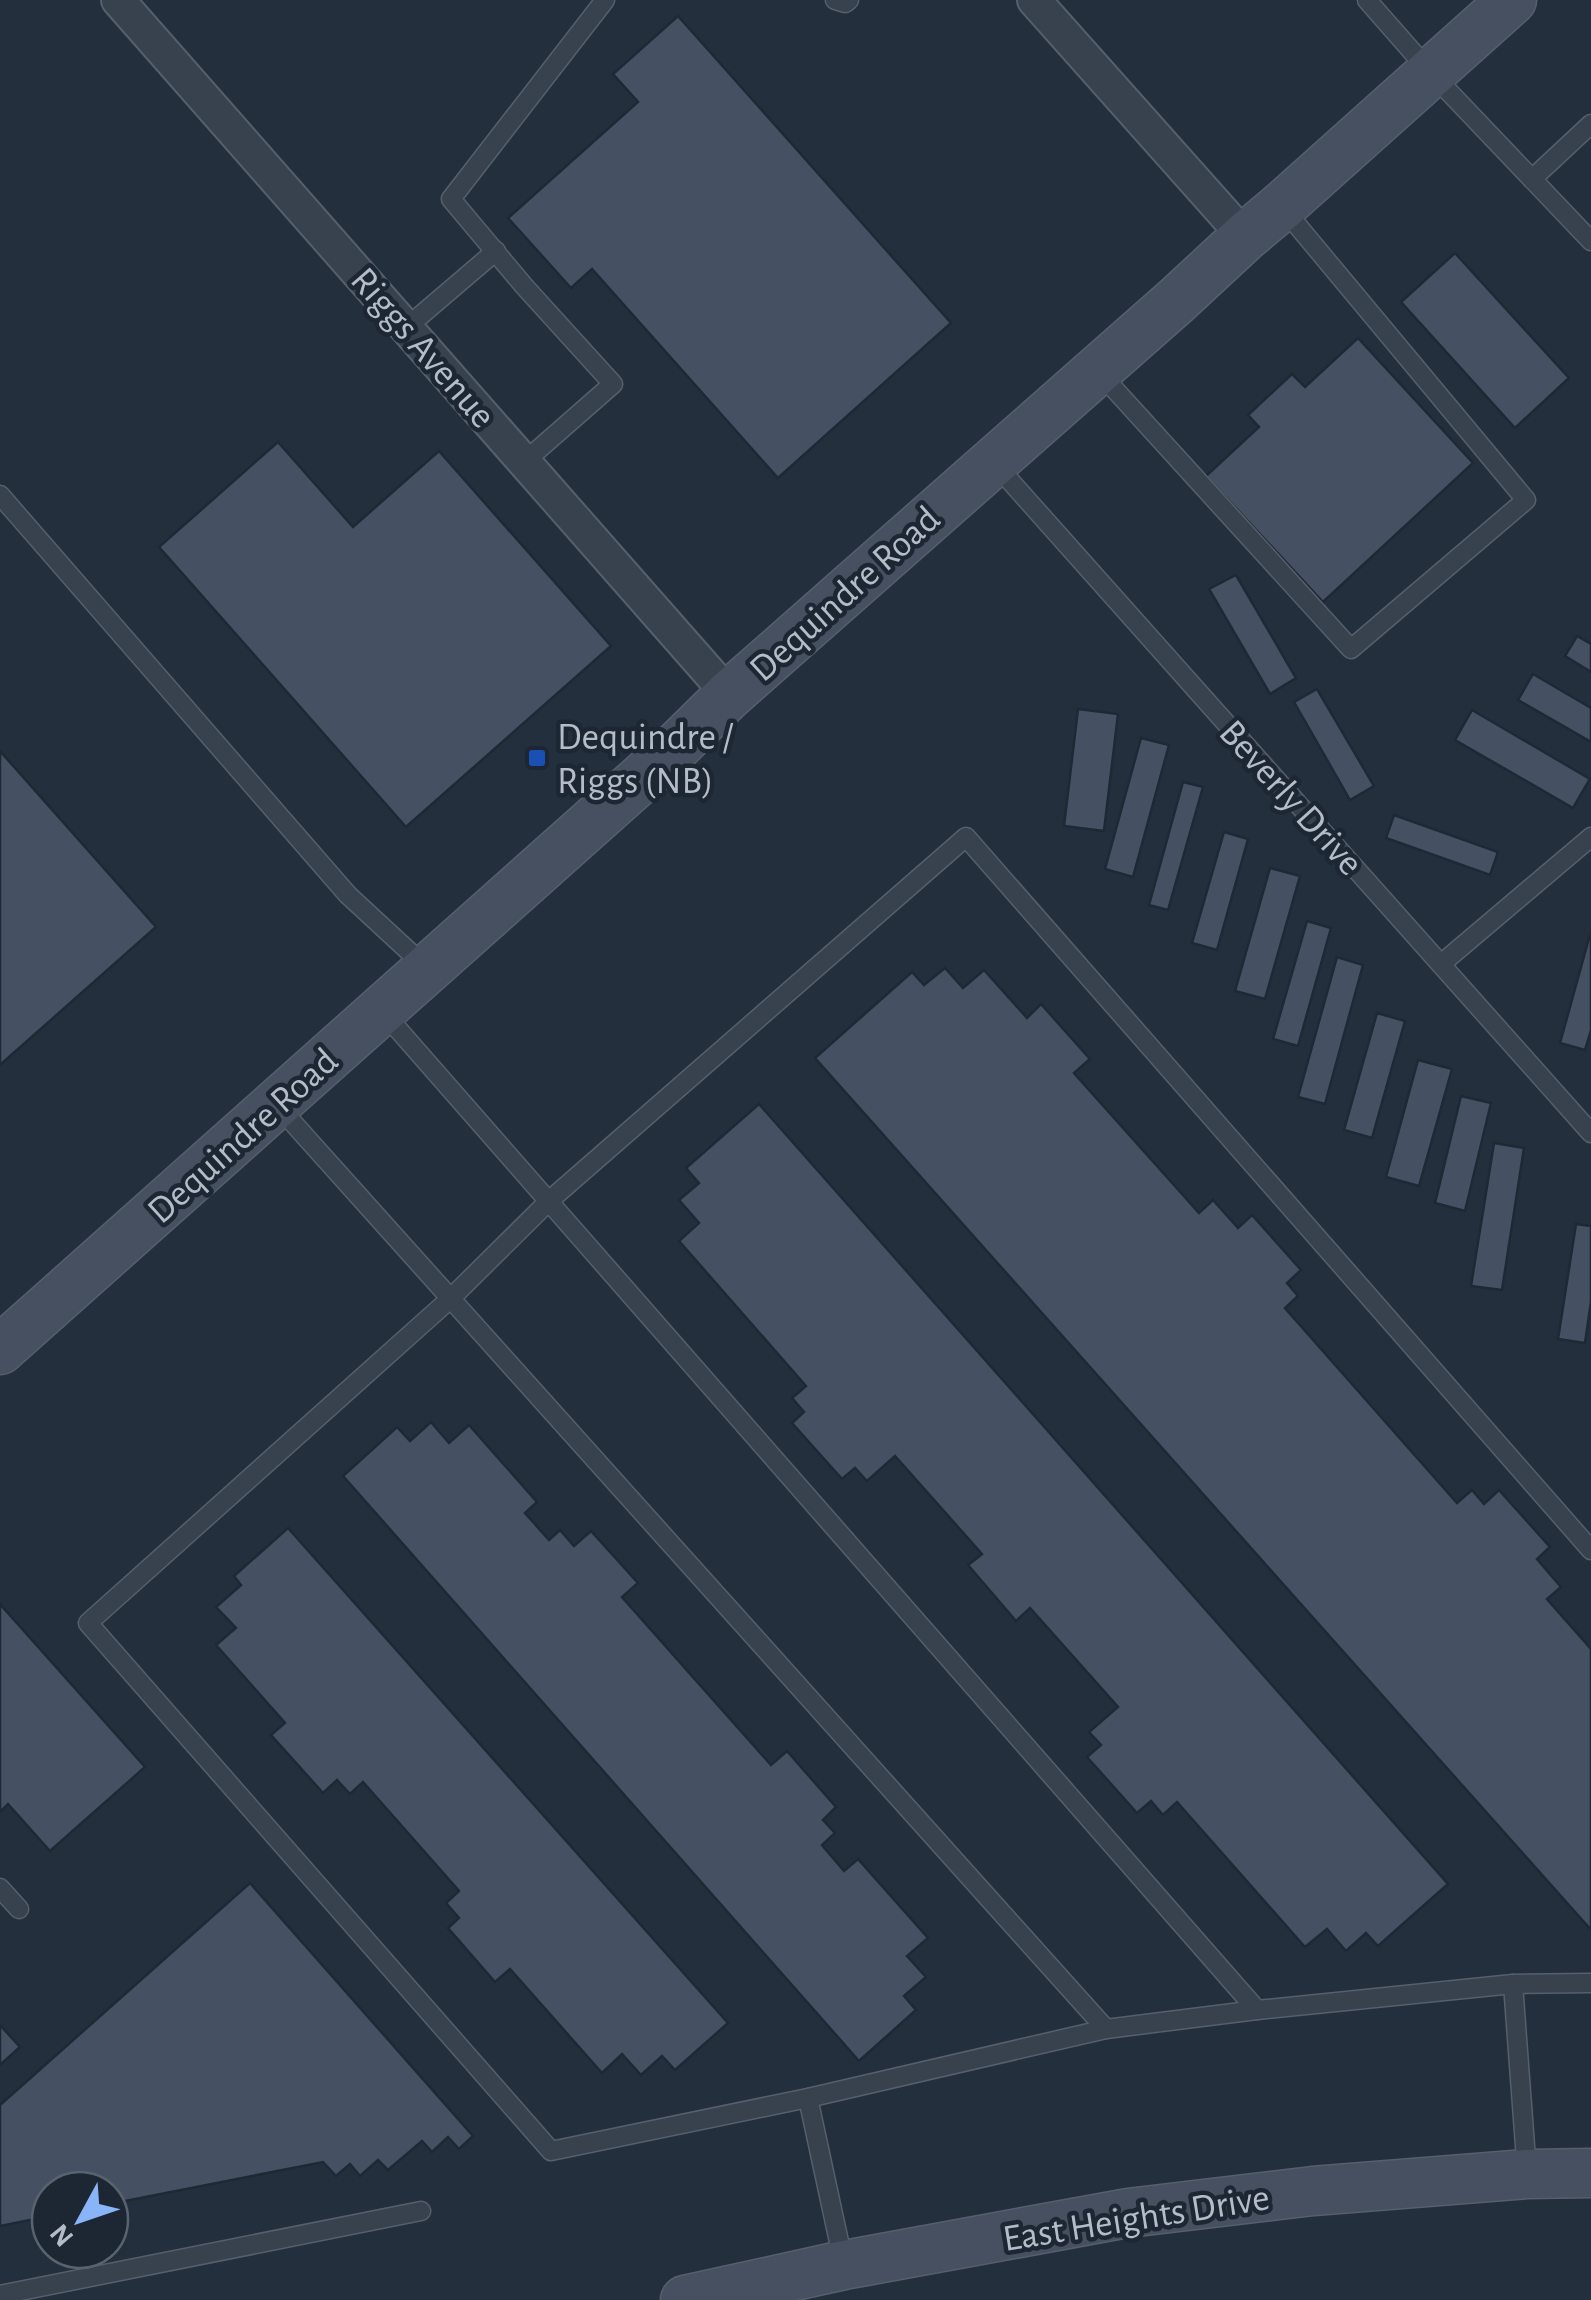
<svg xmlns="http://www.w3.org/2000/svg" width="1591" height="2300" viewBox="0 0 1591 2300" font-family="'Alegreya Sans',sans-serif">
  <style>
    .building { fill: #455162; stroke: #1f2835; stroke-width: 2.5 }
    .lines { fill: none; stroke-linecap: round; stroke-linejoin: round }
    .service-casing { stroke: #565f6c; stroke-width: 21 }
    .minor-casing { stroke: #565f6c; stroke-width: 36 }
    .secondary-casing { stroke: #565f6c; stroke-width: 51 }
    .service { stroke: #38414e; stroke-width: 18 }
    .minor { stroke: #38414e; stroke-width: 32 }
    .secondary { stroke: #465061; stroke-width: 48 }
    .transit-dot { fill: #1a4fb4; stroke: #1d2633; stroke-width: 4 }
    .labels { text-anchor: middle; stroke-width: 9; stroke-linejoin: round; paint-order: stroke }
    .street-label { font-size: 38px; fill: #b4bcc9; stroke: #1d2633 }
    .poi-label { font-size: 38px; fill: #b4bcc9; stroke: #1d2633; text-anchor: start }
  </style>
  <rect width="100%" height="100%" fill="#242f3e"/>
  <g class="building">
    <path d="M678 16 951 323 778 478 592 269 571 288 508 218 638 102 613 74Z"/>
    <path d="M1455 253 1569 378 1515 428 1401 302Z"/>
    <path d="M1358 338 1473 463 1323 602 1206 476 1259 427 1248 415 1292 374 1305 387Z"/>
    <path d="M278 442 353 527 439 451 611 646 406 827 159 547Z"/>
    <path d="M1236 575 1296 678 1270 694 1209 589Z"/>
    <path d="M1577 636 1591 644V672L1565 656Z"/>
    <path d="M1533 674 1591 708V742L1518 700Z"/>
    <path d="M1317 689 1374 786 1350 800 1294 702Z"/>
    <path d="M1078 709 1118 714 1104 831 1064 826Z"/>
    <path d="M1472 710 1590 779 1573 808 1455 740Z"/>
    <path d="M1141 738 1169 745 1133 877 1105 869Z"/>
    <path d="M0 751 156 927 0 1065Z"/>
    <path d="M1183 782 1203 787 1168 910 1149 905Z"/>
    <path d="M1394 815 1498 852 1490 875 1386 838Z"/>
    <path d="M1224 832 1248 839 1217 950 1192 943Z"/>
    <path d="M1270 868 1300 876 1265 999 1235 991Z"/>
    <path d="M1307 921 1331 928 1298 1046 1273 1039Z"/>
    <path d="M1591 931V1030L1585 1050 1560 1043Z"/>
    <path d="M1337 957 1363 965 1325 1104 1298 1097Z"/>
    <path d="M945 968 963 988 984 970 1027 1018 1041 1004 1090 1059 1074 1073 1199 1213 1213 1200 1238 1228 1252 1215 1301 1270 1287 1283 1298 1296 1285 1308 1457 1503 1472 1490 1484 1504 1499 1490 1550 1547 1537 1559 1561 1587 1547 1599 1591 1649V1930L815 1058 912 972 924 985Z"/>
    <path d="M1377 1013 1405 1021 1372 1138 1344 1130Z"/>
    <path d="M1418 1060 1452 1069 1419 1186 1386 1177Z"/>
    <path d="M1461 1096 1491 1103 1465 1211 1435 1203Z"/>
    <path d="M759 1104 1448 1884 1378 1946 1366 1933 1346 1951 1327 1929 1305 1947 1177 1802 1163 1815 1151 1801 1137 1813 1087 1757 1101 1745 1089 1732 1118 1707 1030 1608 1016 1621 968 1565 982 1554 895 1456 867 1481 855 1468 842 1479 792 1423 804 1412 792 1398 806 1386 679 1241 699 1223 679 1200 699 1183 686 1168Z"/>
    <path d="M1494 1143 1524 1148 1502 1290 1471 1286Z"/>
    <path d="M1576 1224 1591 1226V1302L1585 1343 1558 1339Z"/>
    <path d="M431 1422 449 1443 469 1425 537 1502 525 1513 549 1540 560 1530 574 1546 591 1531 638 1583 622 1597 771 1765 787 1751 836 1807 823 1820 835 1833 822 1845 844 1871 858 1859 928 1938 907 1956 926 1977 904 1996 916 2010 859 2061 343 1476 397 1427 410 1441Z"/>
    <path d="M288 1528 728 2023 675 2070 662 2056 641 2075 622 2054 602 2073 510 1969 495 1982 448 1928 459 1918 446 1903 459 1891 363 1782 350 1794 337 1780 323 1793 271 1735 285 1723 216 1645 236 1628 216 1607 241 1585 234 1576Z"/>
    <path d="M0 1604 145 1767 50 1851 8 1804 0 1812Z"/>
    <path d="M250 1883 473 2136 459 2149 448 2137 432 2152 422 2141 388 2170 378 2160 360 2176 350 2164 336 2176 323 2162 110 2204V2190H50V2216L0 2226V2105Z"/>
    <path d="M0 2025 20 2047 0 2065Z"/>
  </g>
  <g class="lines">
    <defs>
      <g id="service">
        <path d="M835 0 845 3 849 0"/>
        <path d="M1367 0 1431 73 1591 241"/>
        <path d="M1532 179 1591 124"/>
        <path d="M407 327 496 251"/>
        <path d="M1097 370 1351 649 1526 500 1282 207"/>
        <path d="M524 462 613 384 524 286 451 199 605 0"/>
        <path d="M996 465 1591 1133"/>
        <path d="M0 495 348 895 428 969"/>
        <path d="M1441 964 1591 837"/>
        <path d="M382 1011 1257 2010"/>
        <path d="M277 1105 1106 2029"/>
        <path d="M1591 1550 966 837 550 1200 450 1299 88 1623 551 2151 808 2098 1106 2029 1257 2010 1513 1984 1591 1983"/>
        <path d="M0 1888 19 1909"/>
        <path d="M1513 1984 1527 2173"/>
        <path d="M808 2098 844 2265"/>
        <path d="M0 2295 421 2211"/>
      </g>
      <g id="minor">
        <path d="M118 0 729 695"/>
        <path d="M1034 0 1245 237"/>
      </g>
      <g id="secondary">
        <path d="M0 1350 671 752 729 695 1176 301 1245 237 1282 206 1512 0"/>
        <path d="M685 2300 844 2265 1128 2213 1313 2191 1527 2174 1591 2173"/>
      </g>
    </defs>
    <use href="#service" class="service-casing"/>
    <use href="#minor" class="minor-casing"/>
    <use href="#secondary" class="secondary-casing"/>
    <use href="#service" class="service"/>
    <use href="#minor" class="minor"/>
    <use href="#secondary" class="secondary"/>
  </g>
  <rect class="transit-dot" x="527" y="748" width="20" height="20" rx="5"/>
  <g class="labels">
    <g class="street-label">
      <text transform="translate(424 347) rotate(49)" y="13">Riggs Avenue</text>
      <text transform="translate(844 593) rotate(-42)" y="13">Dequindre Road</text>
      <text transform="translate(1292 797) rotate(48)" y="13">Beverly Drive</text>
      <text transform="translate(242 1135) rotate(-42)" y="13">Dequindre Road</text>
      <text transform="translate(1136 2217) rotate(-9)" y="13">East Heights Drive</text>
    </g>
    <g class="poi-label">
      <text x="557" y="749">Dequindre /<tspan x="557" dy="44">Riggs (NB)</tspan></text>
    </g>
  </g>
  <g transform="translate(80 2220) rotate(230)"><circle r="48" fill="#1d2633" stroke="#59626f" stroke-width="2.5"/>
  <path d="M0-8L18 38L0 25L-18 38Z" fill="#8ab4f8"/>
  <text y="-15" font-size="28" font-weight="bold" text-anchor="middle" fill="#b4bcc9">N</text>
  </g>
</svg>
